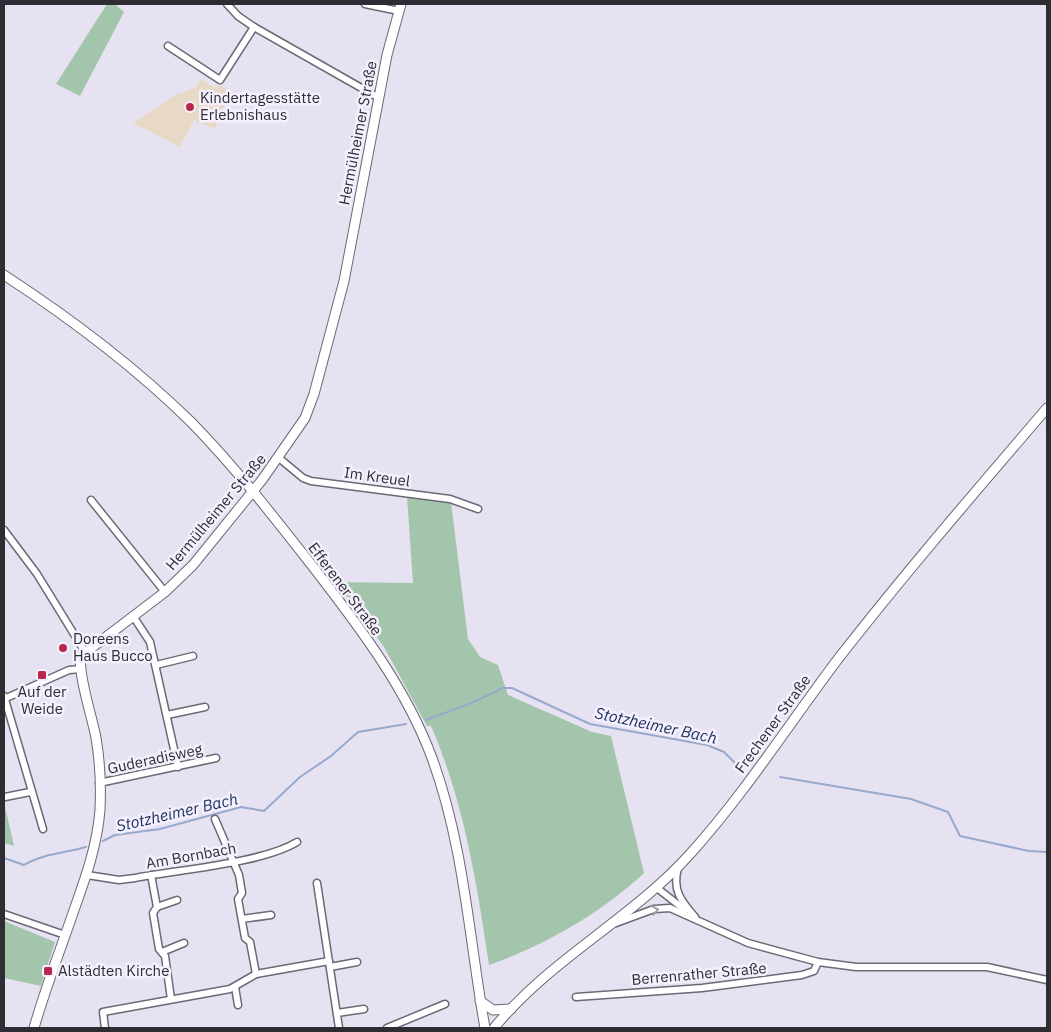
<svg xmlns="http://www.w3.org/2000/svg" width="1051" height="1032" viewBox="0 0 1051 1032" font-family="'IBM Plex Sans',sans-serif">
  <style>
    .education { fill: #e8d9c6 }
    .green { fill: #a3c5ac }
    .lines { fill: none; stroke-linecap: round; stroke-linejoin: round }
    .stream { stroke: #97a9cd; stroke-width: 2 }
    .street-casing { stroke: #6c6875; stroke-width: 9 }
    .secondary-casing { stroke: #6c6875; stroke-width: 11 }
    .street { stroke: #fff; stroke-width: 6 }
    .secondary { stroke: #fff; stroke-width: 9 }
    .oneway { stroke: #a1a0a3 }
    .poi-dot { fill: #b92849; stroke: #f4f0fd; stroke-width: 2 }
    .labels { text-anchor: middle; stroke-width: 5; stroke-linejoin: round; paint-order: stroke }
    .poi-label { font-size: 15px; fill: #2f2d33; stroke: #f4f0fd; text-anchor: start }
    .street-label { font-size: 15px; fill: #2f2d33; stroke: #f4f0fd }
    .water-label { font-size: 16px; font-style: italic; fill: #1a2f5d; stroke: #f4f0fd }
  </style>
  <rect width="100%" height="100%" fill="#e7e2f2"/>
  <path class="education" d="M201 79 215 88 218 84 230 92 215 129 194 120 180 147 133 123 180 92 182 94 193 87 195 89Z"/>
  <g class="green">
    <path d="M107 4H115L124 12 80 96 56 84Z"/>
    <path d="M407 497 451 502 468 639 480 657 498 665 508 695 592 732 611 736 644 873C600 914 545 945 489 965 477 884 464 802 431 726H427L384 647 336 582 413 583Z"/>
    <path d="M4 802 14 846 4 843Z"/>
    <path d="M4 921 55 942 41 986 4 978Z"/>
  </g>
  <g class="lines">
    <g class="stream">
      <path d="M426 720 469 704 503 688H512L590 724 707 745 724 752 739 767"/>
      <path d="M780 777 911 799 948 812 960 836 1029 851 1047 852"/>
      <path d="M103 841 115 835 160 829 241 807 264 811 300 777 331 756 358 732 406 724"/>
      <path d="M4 858 24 865C42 854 65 853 86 847"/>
    </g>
    <defs>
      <g id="street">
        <path d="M227 4 238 16 254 27 379 98"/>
        <path d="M365 4 399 11"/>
        <path d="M168 46 220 80 254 27"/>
        <path d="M279 458 303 478 311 481 450 499 478 509"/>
        <path d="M91 500 165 592"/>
        <path d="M4 530 37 574 85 652"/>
        <path d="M133 616 150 642 178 767"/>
        <path d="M156 665 193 656"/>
        <path d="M4 696 43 829"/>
        <path d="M4 699 69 670 81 669"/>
        <path d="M167 715 205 707"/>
        <path d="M99 783 216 758"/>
        <path d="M5 797 30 792"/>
        <path d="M215 819 239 875 242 893 238 899 245 938 250 942 256 974 329 961"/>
        <path d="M678 868C672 890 681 901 695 917"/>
        <path d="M87 875 119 880 135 878C177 870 263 863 297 842"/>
        <path d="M151 875 157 907 153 913 159 949 165 956 171 999"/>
        <path d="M317 883 339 1028"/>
        <path d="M657 888 685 910"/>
        <path d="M157 907 177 900"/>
        <path d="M4 914 65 935"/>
        <path d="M242 919 271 915"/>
        <path d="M616 923 654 909 670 908 748 943 818 962 856 967H987L1047 980"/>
        <path d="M162 952 184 943"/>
        <path d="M330 967 357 962"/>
        <path d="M235 987 238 1005"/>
        <path d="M576 997 702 988 802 975 814 971 818 962"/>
        <path d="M337 1013 364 1009"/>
        <path d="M105 1028 103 1012 230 989 256 974"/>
        <path d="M387 1028 445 1004"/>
      </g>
      <g id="secondary">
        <path d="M4 275C70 318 135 367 191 422 237 469 277 521 317 572 361 629 407 690 432 758 464 845 469 938 485 1028"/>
        <path d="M480 1001 493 1010 511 1009"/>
        <path d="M34 1028C45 989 60 951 73 913 85 879 97 847 100 810 101 788 100 761 96 738 93 720 77 672 81 656L165 592 193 565 262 480 305 418 314 394 344 281 387 55 401 4"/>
        <path d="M494 1028C550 959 632 919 691 853 745 793 789 724 838 659 905 573 976 491 1047 408"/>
      </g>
    </defs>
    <use href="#street" class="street-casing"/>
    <use href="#secondary" class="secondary-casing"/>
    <use href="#street" class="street"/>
    <use href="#secondary" class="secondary"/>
  </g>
  <defs><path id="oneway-chevron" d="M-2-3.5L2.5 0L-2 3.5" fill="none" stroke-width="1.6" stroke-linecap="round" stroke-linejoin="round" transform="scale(1.25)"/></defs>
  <use class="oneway" href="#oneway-chevron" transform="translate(655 910) rotate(-11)"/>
  <g class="poi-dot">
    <circle cx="190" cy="107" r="5"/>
    <circle cx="63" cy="648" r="5"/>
    <rect x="37" y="670" width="10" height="10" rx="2.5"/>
    <rect x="43" y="966" width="10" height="10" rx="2.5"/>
  </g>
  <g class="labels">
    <g class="poi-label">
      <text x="200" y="103">Kindertagesstätte<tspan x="200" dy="17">Erlebnishaus</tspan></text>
      <text x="73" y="644">Doreens<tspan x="73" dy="17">Haus Bucco</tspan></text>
      <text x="42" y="697" text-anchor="middle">Auf der<tspan x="42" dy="17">Weide</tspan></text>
      <text x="58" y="976">Alstädten Kirche</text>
    </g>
    <g class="street-label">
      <text transform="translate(358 133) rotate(-79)" y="5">Hermülheimer Straße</text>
      <text transform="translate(377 477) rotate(8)" y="5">Im Kreuel</text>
      <text transform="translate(216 512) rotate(-50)" y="5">Hermülheimer Straße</text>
      <text transform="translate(345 589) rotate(53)" y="5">Efferener Straße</text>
      <text transform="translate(773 724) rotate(-54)" y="5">Frechener Straße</text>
      <text transform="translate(155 759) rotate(-12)" y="5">Guderadisweg</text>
      <text transform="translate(191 856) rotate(-10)" y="5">Am Bornbach</text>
      <text transform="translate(699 974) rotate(-5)" y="5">Berrenrather Straße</text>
    </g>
    <g class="water-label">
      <text transform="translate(656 725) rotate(12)" y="6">Stotzheimer Bach</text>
      <text transform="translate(177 812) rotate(-13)" y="6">Stotzheimer Bach</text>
    </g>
  </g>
  <rect width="1051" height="1032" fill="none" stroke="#2f2d33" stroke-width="10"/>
</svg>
